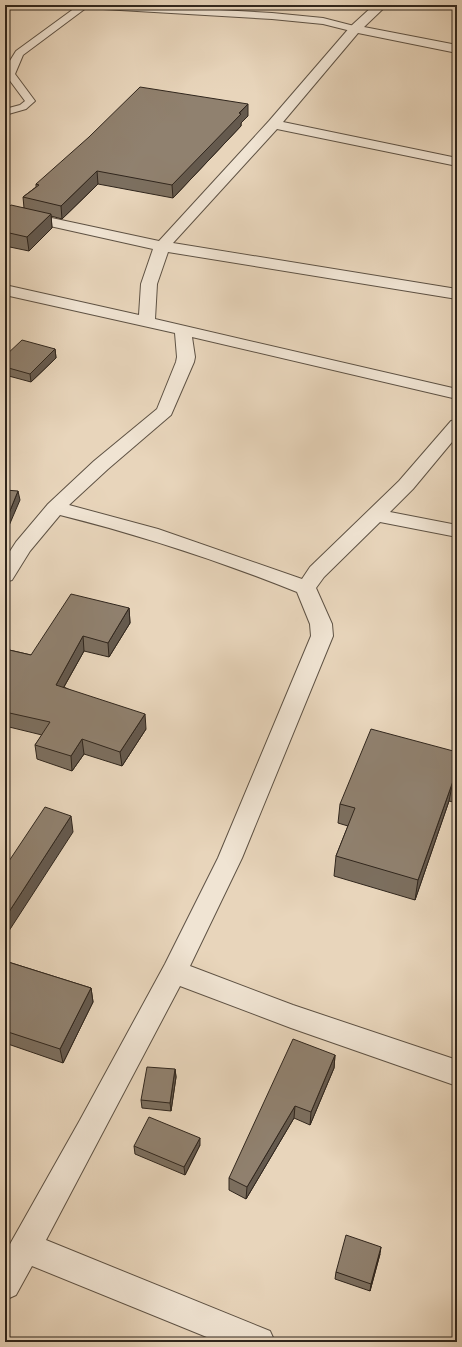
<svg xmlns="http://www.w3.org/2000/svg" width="462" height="1347" viewBox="0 0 462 1347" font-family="Cardo,serif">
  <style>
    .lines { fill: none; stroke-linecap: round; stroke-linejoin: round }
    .lane-casing { stroke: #5e5244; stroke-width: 2 }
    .street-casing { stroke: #5e5244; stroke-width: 2 }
    .lane { fill: #f0e4d3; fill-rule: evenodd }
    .street { fill: #f0e4d3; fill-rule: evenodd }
    .wall { fill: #7c6f5f; stroke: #30261d }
    .shaded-wall { fill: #655a4e; stroke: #30261d }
    .building { fill: #90816f; stroke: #30261d }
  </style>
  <rect width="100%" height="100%" fill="#e8d5bb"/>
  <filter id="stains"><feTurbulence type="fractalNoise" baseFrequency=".005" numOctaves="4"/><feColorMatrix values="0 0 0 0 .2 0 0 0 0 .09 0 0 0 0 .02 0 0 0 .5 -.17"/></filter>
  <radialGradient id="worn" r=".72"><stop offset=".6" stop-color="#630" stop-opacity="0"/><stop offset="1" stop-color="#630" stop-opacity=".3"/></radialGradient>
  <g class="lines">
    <defs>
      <path id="lane" d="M79 5H128L272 13 323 18 358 27 359 29 355 32 323 24 272 19 86 8 23 55 15 74 35 101 26 109 5 115V109L20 105 25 101 5 74 8 64 16 51Z"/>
      <path id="street" d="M374 5H387L364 27 457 45V53L358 33 283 122 457 158V166L277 129 173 243 457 289V299L168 252 157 284 155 319 457 389V399L192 337 195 357 194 362 171 415 108 469 69 505 158 529 302 579 310 567 399 481 451 421 457 420V436L413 489 390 512 457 525V537L380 522 324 577 316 588 332 624 333 636 242 858 190 966 293 1005 457 1060V1086L291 1028 180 986 46 1240 270 1331 275 1342H219L32 1266 16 1295 5 1300V1253L80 1120 165 964 218 858 311 636 310 624 297 592C220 561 140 535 60 515L30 551 12 580 5 582V559L16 542 48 504 94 461 157 409 176 362 177 357 175 333 5 295V285L139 315 141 284 153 249 5 216V208L159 241 269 121 351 26Z"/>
    </defs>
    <use href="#lane" class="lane-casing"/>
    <use href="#street" class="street-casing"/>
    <use href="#lane" class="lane"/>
    <use href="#street" class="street"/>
  </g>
  <g class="wall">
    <path d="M248 116 241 123V126L173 198 98 184 62 219 51 216 52 228 29 251 5 246V210L24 208 23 197 36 187V184Z"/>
    <path d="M55 349 56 358 31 382 5 375V356Z"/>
    <path d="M129 608 130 623 109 657 84 651 64 687 146 729 122 766 84 754 72 771 37 759 35 745 42 735 5 726V649L31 655Z"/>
    <path d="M457 752V803L449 801 415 900 334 876 336 856 348 826 338 823 340 804Z"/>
    <path d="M5 961 91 988 93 1002 63 1063 5 1043Z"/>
    <path d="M335 1055 334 1068 310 1125 294 1118 246 1199 229 1190V1178Z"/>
    <path d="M175 1069 176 1077 171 1111 142 1108 141 1100Z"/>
    <path d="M200 1145 185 1175 135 1154 134 1146Z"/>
    <path d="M380 1254 370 1291 335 1279 336 1272Z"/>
  </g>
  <g class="shaded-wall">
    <path d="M248 104V116L241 123V126L173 198 172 185Z"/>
    <path d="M97 171 98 184 62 219 61 206Z"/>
    <path d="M51 214 52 228 29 251 27 237Z"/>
    <path d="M55 349 56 358 31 382 30 374Z"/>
    <path d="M18 491 20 500 5 535V523Z"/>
    <path d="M129 608 130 623 109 657 108 643Z"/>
    <path d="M83 636 84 651 57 699 56 685Z"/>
    <path d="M145 714 146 729 122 766 120 752Z"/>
    <path d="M82 739 84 754 72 771 71 756Z"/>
    <path d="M453 781 449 801 415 900 418 880Z"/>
    <path d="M71 816 73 832 5 937V918Z"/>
    <path d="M91 988 93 1002 63 1063 60 1049Z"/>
    <path d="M335 1055 334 1068 310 1125 311 1112Z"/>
    <path d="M175 1069 176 1077 171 1111 170 1103Z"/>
    <path d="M295 1106 294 1118 246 1199 247 1187Z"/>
    <path d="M200 1138V1145L185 1175 184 1167Z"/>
    <path d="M381 1247 380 1254 370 1291 371 1284Z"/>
  </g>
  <g class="building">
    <path d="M140 87 248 104 239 113 241 114 172 185 97 171 61 206 23 197 39 185 36 184 89 137Z"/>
    <path d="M11 205 51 214 27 237 5 232V210Z"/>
    <path d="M22 340 55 349 30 374 5 367V356Z"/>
    <path d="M5 490 18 491 5 523Z"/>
    <path d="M71 594 129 608 108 643 83 636 56 685 145 714 120 752 82 739 71 756 35 745 50 722 5 712V649L31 655Z"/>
    <path d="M371 729 457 752V782L453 781 418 880 336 856 355 808 340 804Z"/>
    <path d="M45 807 71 816 5 918V867Z"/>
    <path d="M5 961 91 988 60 1049 5 1031Z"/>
    <path d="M293 1039 335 1055 311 1112 295 1106 247 1187 229 1178Z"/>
    <path d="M147 1067 175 1069 170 1103 141 1100Z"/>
    <path d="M149 1117 200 1138 184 1167 134 1146Z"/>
    <path d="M346 1235 381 1247 371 1284 336 1272Z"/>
  </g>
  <rect width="462" height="1347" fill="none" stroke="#e8d5bb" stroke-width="20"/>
  <rect x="6" y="6" width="450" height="1335" fill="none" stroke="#30261d" stroke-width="2"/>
  <rect x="10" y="10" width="442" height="1327" fill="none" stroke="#30261d"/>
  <rect width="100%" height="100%" filter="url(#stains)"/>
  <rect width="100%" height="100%" fill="url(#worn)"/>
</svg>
